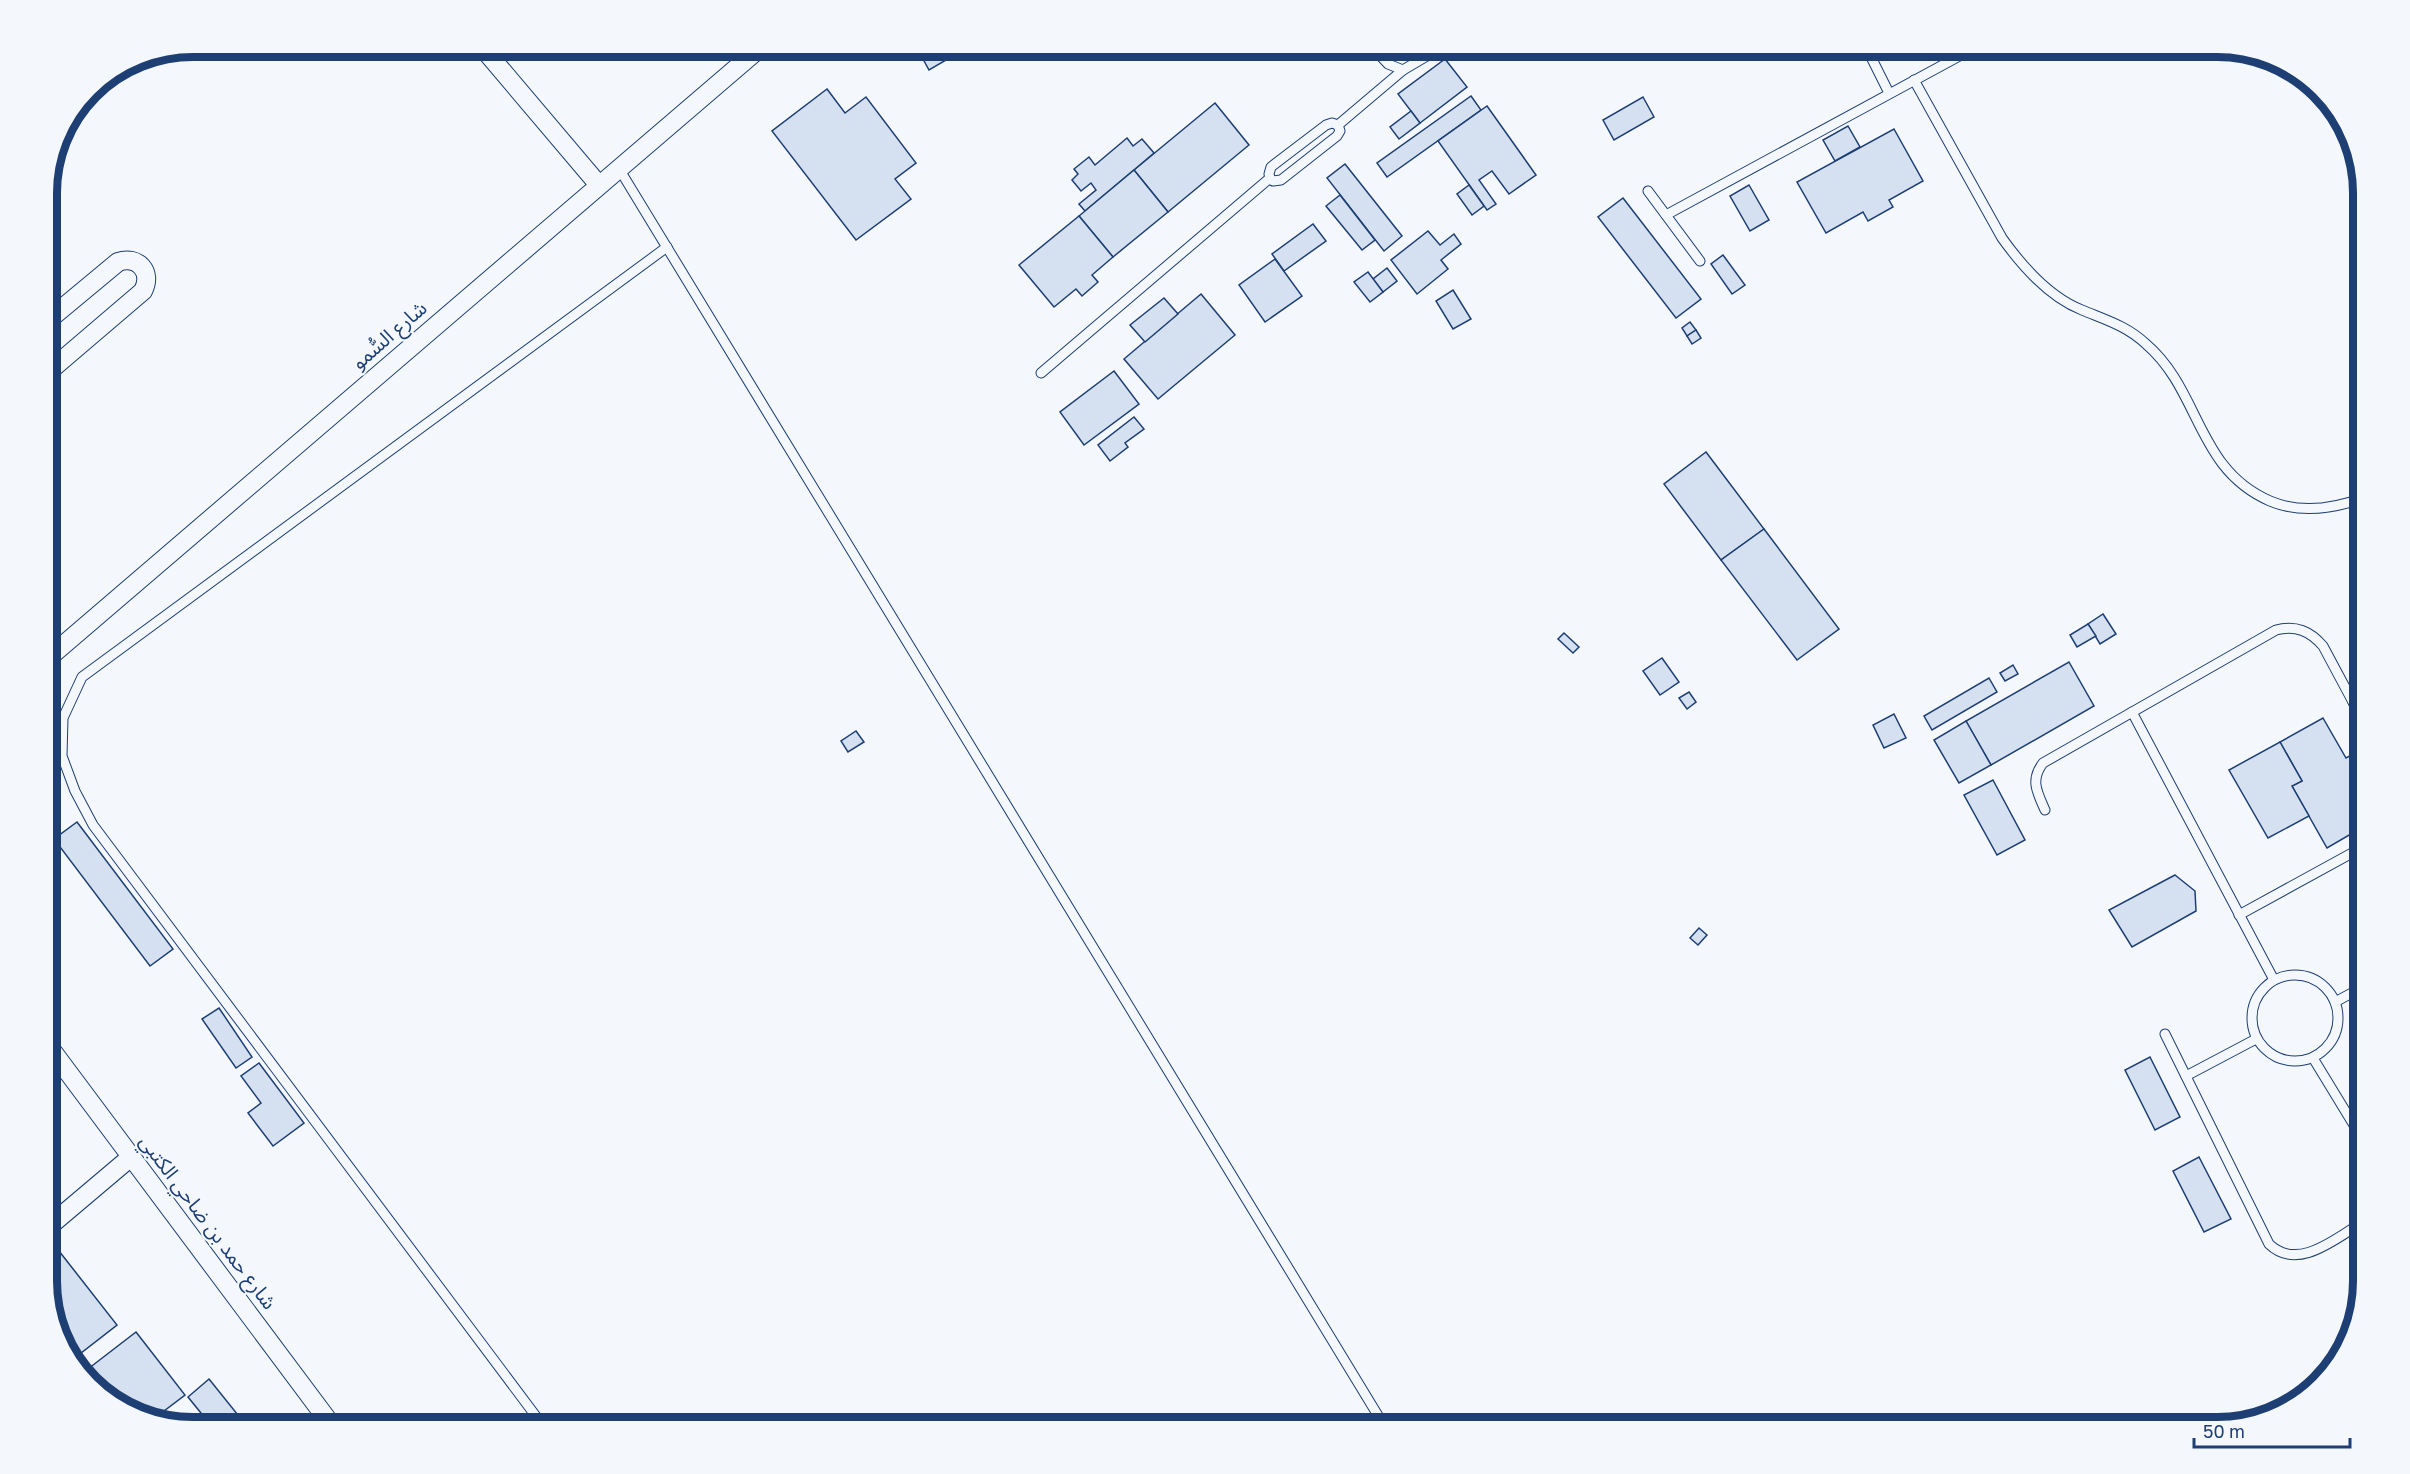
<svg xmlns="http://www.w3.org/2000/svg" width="2410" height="1474" viewBox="0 0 2410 1474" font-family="'Golos Text','Noto Sans Arabic',sans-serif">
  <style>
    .building { fill: #d5e0f0; stroke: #1d3f73; stroke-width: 1.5 }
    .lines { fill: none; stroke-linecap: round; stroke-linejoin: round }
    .service-casing { stroke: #1d3f73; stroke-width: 11 }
    .minor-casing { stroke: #1d3f73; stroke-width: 20 }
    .service { stroke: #f4f7fb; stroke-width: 9 }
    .minor { stroke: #f4f7fb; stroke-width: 18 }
    .labels { text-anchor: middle; stroke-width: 4.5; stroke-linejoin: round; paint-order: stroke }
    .street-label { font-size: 20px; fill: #1d3f73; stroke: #f4f7fb }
    .rim { fill: none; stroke: #1d3f73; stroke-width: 8 }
  </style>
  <rect width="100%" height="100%" fill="#f4f7fb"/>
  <g class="building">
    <path d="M921 47H948L953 56 929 70 917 48Z"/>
    <path d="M1445 59 1467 87 1420 123 1398 94Z"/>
    <path d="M827 89 845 113 866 97 916 163 895 179 911 199 856 240 772 131Z"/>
    <path d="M1471 96 1481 110 1387 177 1377 163Z"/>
    <path d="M1643 97 1654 117 1614 140 1603 120Z"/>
    <path d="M1215 103 1249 145 1168 212 1134 170Z"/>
    <path d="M1487 106 1536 175 1509 194 1492 171 1479 180 1496 204 1487 210 1438 141Z"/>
    <path d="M1411 111 1420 123 1399 139 1390 127Z"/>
    <path d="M1848 126 1860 147 1835 161 1823 140Z"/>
    <path d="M1894 129 1923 181 1889 200 1893 207 1868 221 1863 212 1826 233 1797 182Z"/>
    <path d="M1127 138 1133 146 1142 139 1154 153 1085 211 1079 204 1096 190 1091 183 1081 191 1072 180 1078 174 1074 169 1089 157 1095 165Z"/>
    <path d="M1345 164 1402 236 1384 251 1327 178Z"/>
    <path d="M1134 170 1168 212 1113 257 1079 216Z"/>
    <path d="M1469 185 1484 206 1472 215 1457 194Z"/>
    <path d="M1749 185 1769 220 1750 231 1730 196Z"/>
    <path d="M1340 195 1375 240 1362 250 1326 206Z"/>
    <path d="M1623 198 1701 299 1676 318 1598 217Z"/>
    <path d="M1079 216 1113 257 1092 275 1098 282 1082 296 1076 289 1054 307 1019 265Z"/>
    <path d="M1313 224 1326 241 1284 271 1272 254Z"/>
    <path d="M1428 231 1440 245 1454 234 1461 244 1441 260 1448 269 1417 294 1391 260Z"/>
    <path d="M1723 255 1745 285 1732 294 1711 264Z"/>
    <path d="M1275 259 1302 296 1265 322 1239 285Z"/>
    <path d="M1387 268 1397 281 1383 292 1373 279Z"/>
    <path d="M1368 272 1383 292 1370 302 1354 282Z"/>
    <path d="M1453 290 1471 319 1453 329 1436 301Z"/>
    <path d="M1201 294 1235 335 1158 399 1124 359Z"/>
    <path d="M1164 298 1178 314 1145 342 1130 325Z"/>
    <path d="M1690 322 1696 330 1687 336 1682 328Z"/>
    <path d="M1696 330 1701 338 1692 344 1687 336Z"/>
    <path d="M1114 371 1139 404 1084 445 1060 412Z"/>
    <path d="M1134 417 1144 429 1125 443 1128 447 1110 461 1098 445Z"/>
    <path d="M1706 452 1764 529 1721 560 1664 484Z"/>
    <path d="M1764 529 1839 629 1797 660 1721 560Z"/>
    <path d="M2103 614 2116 634 2100 644 2088 624Z"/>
    <path d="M2088 624 2096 636 2077 647 2070 635Z"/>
    <path d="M1564 633 1579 647 1573 653 1558 639Z"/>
    <path d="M1662 658 1679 682 1660 695 1643 671Z"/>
    <path d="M2069 662 2094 706 1991 765 1966 721Z"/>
    <path d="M2013 665 2018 674 2005 681 2000 673Z"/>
    <path d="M1989 678 1997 692 1932 730 1924 716Z"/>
    <path d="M1689 692 1696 702 1687 709 1679 698Z"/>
    <path d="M1894 714 1906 738 1884 748 1873 725Z"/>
    <path d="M2323 718 2346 758 2359 751 2363 758V775L2356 779 2363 792V827L2327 848 2292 786 2302 781 2280 742Z"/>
    <path d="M1966 721 1991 765 1959 783 1934 740Z"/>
    <path d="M856 731 864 742 848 752 841 741Z"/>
    <path d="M2280 742 2302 781 2292 786 2309 816 2268 838 2229 770Z"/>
    <path d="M1993 780 2025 840 1997 855 1964 795Z"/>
    <path d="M77 822 173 949 150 966 54 839Z"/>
    <path d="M2175 875 2195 891 2196 911 2132 947 2109 910Z"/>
    <path d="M1699 928 1707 935 1698 945 1690 938Z"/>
    <path d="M219 1008 252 1057 236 1068 202 1019Z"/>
    <path d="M2150 1057 2180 1117 2155 1130 2125 1070Z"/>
    <path d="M259 1063 304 1123 273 1146 248 1113 261 1103 241 1076Z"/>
    <path d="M2199 1157 2231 1219 2204 1232 2173 1171Z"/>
    <path d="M59 1251 117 1325 72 1360 66 1355 47 1290V1260Z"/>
    <path d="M136 1332 185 1395 156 1417 119 1408 84 1372Z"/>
    <path d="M209 1379 242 1420 232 1427H194L205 1418 188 1397Z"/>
  </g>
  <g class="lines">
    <defs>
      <g id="service">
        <path d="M1372 47 1388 64 1403 70"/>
        <path d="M1503 47 1522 48 1535 47"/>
        <path d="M1866 47 1889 93"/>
        <path d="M1914 80 2002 238C2022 266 2049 297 2082 310 2106 320 2127 326 2146 344 2201 391 2196 469 2270 501 2301 514 2333 509 2363 498"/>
        <path d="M1338 125 1403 70 1442 47"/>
        <path d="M618 167 1385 1427"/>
        <path d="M1270 178 1273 181 1281 180 1337 136 1340 131 1338 125"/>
        <path d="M1270 178 1269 174 1271 167 1326 125 1332 123 1338 125"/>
        <path d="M2361 178C2354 205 2354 236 2363 263"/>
        <path d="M1648 191 1700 261"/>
        <path d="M1666 215 1976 47"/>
        <path d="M1041 373 1270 178"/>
        <path d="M2363 696 2353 702 2363 722"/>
        <path d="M2132 712 2274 980"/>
        <path d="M2045 810C2037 792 2030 780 2043 763L2276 630C2296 625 2310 631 2323 646L2353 702"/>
        <path d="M2239 915 2363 847"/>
        <circle cx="2295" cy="1018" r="43"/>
        <path d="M2335 1002 2363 987"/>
        <path d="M2165 1034 2269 1244C2298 1272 2336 1238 2363 1222"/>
        <path d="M2313 1058 2363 1140"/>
        <path d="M2186 1076 2256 1039"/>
        <path d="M544 1427 93 825 75 791 62 756 63 718 82 677 667 247"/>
      </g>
      <g id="minor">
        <path d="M482 47 598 184"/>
        <path d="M47 321 118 262C138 255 153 272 143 291L47 373"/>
        <path d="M47 659 761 47"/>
        <path d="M47 1044 333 1427"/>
        <path d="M47 1228 131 1157"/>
      </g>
    </defs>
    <use href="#service" class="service-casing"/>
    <use href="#minor" class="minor-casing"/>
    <use href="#service" class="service"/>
    <use href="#minor" class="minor"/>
  </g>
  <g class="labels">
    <g class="street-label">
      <text transform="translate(389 335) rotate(-41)" y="7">شارع السُّمو</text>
      <text transform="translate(208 1222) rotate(53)" y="7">شارع حمد بن ضاحي الكتبي</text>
    </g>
  </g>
  <path d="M0 0H2410V1474H0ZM193 57H2217A136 136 0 0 1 2353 193V1281A136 136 0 0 1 2217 1417H193A136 136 0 0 1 57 1281V193A136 136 0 0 1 193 57Z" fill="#f4f7fb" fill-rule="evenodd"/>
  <path class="rim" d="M193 57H2217A136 136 0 0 1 2353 193V1281A136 136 0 0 1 2217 1417H193A136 136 0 0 1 57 1281V193A136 136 0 0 1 193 57Z"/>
  <path d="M2194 1438v9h156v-9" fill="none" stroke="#1d3f73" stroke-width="3"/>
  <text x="2203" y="1438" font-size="18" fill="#1d3f73" stroke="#f4f7fb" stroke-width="4.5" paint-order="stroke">50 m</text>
</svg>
